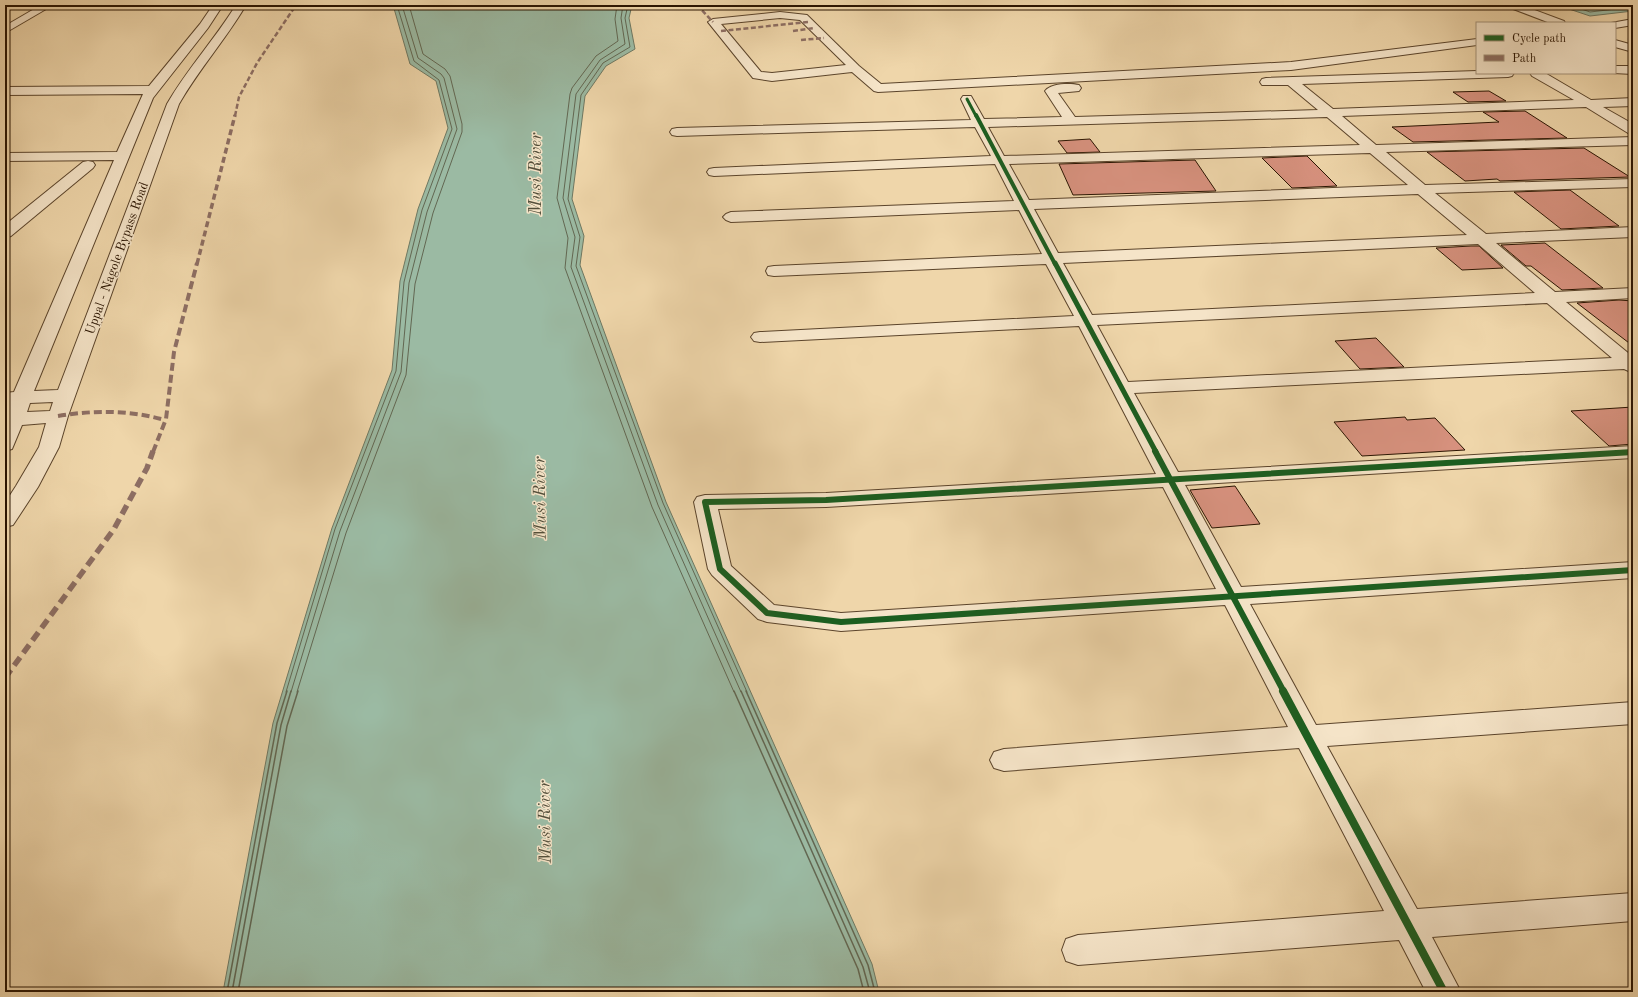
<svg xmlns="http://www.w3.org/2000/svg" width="1638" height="997" viewBox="0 0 1638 997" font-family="'Old Standard TT',serif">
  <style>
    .water { fill: #9bbaa3; stroke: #6e7862 }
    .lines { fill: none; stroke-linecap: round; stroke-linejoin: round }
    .shore-far1 { stroke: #626752; stroke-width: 1 }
    .shore { stroke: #626752; stroke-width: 1.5 }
    .building { fill: #d8927f; stroke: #2a1401 }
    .minor-casing { stroke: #5b442b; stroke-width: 2 }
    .minor { fill: #f5e4c8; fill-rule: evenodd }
    .quiet-far3 { stroke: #8d6e63; stroke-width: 2.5; stroke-dasharray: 5 2.5; stroke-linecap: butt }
    .quiet-far2 { stroke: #8d6e63; stroke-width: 3.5; stroke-dasharray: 6 3.5; stroke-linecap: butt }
    .quiet-far1 { stroke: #8d6e63; stroke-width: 4; stroke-dasharray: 8 4; stroke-linecap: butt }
    .quiet { stroke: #8d6e63; stroke-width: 5.5; stroke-dasharray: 10 5.5; stroke-linecap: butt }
    .cycleway-far4-casing { stroke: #f5e4c8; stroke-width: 4.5 }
    .cycleway-far3-casing { stroke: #f5e4c8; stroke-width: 5.5 }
    .cycleway-far2-casing { stroke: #f5e4c8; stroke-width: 7 }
    .cycleway-far1-casing { stroke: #f5e4c8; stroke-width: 9 }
    .cycleway-casing { stroke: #f5e4c8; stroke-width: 10 }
    .cycleway-far4 { stroke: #1b5e20; stroke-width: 3 }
    .cycleway-far3 { stroke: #1b5e20; stroke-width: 4 }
    .cycleway-far2 { stroke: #1b5e20; stroke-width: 5 }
    .cycleway-far1 { stroke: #1b5e20; stroke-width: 6 }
    .cycleway { stroke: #1b5e20; stroke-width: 8 }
    .labels { text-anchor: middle; stroke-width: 3; stroke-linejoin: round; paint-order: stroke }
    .far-street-label { font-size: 13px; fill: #2a1401; stroke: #f5e4c8 }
    .water-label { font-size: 17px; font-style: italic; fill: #524e3a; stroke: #f5e4c8 }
  </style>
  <rect width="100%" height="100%" fill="#efd6aa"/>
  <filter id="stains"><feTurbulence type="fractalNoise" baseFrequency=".005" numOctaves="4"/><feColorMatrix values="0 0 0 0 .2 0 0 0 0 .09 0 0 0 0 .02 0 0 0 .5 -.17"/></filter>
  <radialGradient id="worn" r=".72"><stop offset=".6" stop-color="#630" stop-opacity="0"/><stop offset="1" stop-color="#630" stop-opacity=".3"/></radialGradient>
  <g class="water">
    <path d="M393 5H632L629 18 635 49 606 66 585 96 572 199 584 236 580 265 666 502 872 964 879 992H223L273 723 332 528 392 370 400 281 418 209 448 128 436 81 410 64Z"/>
    <path d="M1557 5H1633V11L1590 16Z"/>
  </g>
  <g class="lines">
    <g class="shore-far1">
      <path d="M617 5 615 19 618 41 596 56 572 88 570 94 557 198 568 238 565 268 652 507 734 692"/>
      <path d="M623 5 621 18 625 44 600 60 576 94 563 198 575 237 571 267 658 505 741 692"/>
      <path d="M628 5 625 18 630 47 603 63 581 95 568 199 580 237 576 266 663 503 747 692"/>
      <path d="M1570 5 1590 12 1633 7"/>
      <path d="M286 692 335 529 396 371 404 282 422 210 452 129 439 80 414 61 397 5"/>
      <path d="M291 692 340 531 401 372 409 283 427 212 457 129 444 78 441 74 418 58 402 5"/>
      <path d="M297 692 346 533 406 375 415 284 433 213 462 132V124L450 76 445 69 423 54 409 5"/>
    </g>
    <g class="shore">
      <path d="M734 691 858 969 864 992"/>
      <path d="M741 691 863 967 870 992"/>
      <path d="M746 691 868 965 875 992"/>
      <path d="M227 992 277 723 287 691"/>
      <path d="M232 992 281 725 291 691"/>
      <path d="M238 992 287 726 298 691"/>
    </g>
  </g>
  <g class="building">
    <path d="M1489 91 1506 101 1468 102 1453 92Z"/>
    <path d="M1525 111 1567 138 1413 142 1392 127 1499 122 1483 112Z"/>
    <path d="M1090 139 1100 152 1067 153 1058 141Z"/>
    <path d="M1584 148 1630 177 1500 181 1497 179 1465 181 1427 152Z"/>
    <path d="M1307 156 1337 186 1292 188 1262 158Z"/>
    <path d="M1195 160 1216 191 1073 195 1059 164Z"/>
    <path d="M1570 190 1619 226 1561 229 1514 192Z"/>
    <path d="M1545 243 1603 288 1562 290 1531 266H1526L1501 245Z"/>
    <path d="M1471 246H1479L1503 268 1462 270 1436 248Z"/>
    <path d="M1619 300 1633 301V346L1577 303Z"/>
    <path d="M1376 338 1404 367 1360 369 1335 341Z"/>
    <path d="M1633 407V444L1609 446 1571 411Z"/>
    <path d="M1405 417 1407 420 1435 418 1465 450 1362 456 1334 422Z"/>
    <path d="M1235 486 1260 524 1212 528 1190 490Z"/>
  </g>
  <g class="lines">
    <defs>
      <g id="minor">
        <path d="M41 5H53L5 33V26Z"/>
        <path d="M213 5H223L208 28 153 98 34 391 58 390 167 104C187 69 215 39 236 5H246C226 39 199 69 179 104L68 416 59 447 38 487 13 525 5 527V503L16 486 39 447 46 423 22 425 12 449 5 451V414L10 404 5 403V393L14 392 114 160 5 161V153L117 152 143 94 5 95V87L149 86 200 24ZM53 402 50 411 27 412 30 403Z"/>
        <path d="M1507 5H1521L1564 21 1565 23H1550L1508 7Z"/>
        <path d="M780 12 807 15 859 66 881 84 1291 62 1477 39V45L1291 70 878 92 874 91 852 72 772 81 753 78 708 22 713 19ZM780 18 800 20 846 65 772 73 761 72 721 24Z"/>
        <path d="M1633 19V25L1615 28V23H1611Z"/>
        <path d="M1615 40 1633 45V52L1615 47Z"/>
        <path d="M1615 66H1633V74L1613 73H1615Z"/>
        <path d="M1477 71V73H1514L1512 76 1508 77 1302 84 1333 109 1574 100 1532 76 1530 73H1545L1591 100 1633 98V106L1603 107 1633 124V134L1628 133 1586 107 1342 116 1376 145 1633 137V145L1386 152 1425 185 1633 179V187L1435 193 1486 234 1633 227V237L1496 243 1555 292 1633 288V298L1566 302 1633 357V373L1624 369 1134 393 1178 472 1633 446V458L1185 485 1241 587 1633 562V578L1250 604 1316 725 1633 702V724L1327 746 1417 909 1633 893V921L1432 937 1461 992H1426L1399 940 1078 965 1066 961 1062 950 1066 939 1078 935 1384 911 1299 748 1004 771 994 768 990 760 994 752 1004 749 1288 727 1225 605 841 631 767 622 758 619 712 575 708 569 694 502 697 497 705 495 826 493 1156 474 1079 326 760 342 754 341 751 337 754 333 760 332 1074 316 1046 264 774 276 768 275 766 271 768 267 774 266 1042 254 1019 210 731 222 726 220 723 217 726 214 731 212 1014 201 995 164 714 176 709 175 707 172 709 169 714 168 991 156 975 127 677 136 672 135 670 132 672 129 677 128 971 120 961 99 963 96H971L984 119 1062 117 1045 91C1051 83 1070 83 1079 85L1081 88 1079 91 1058 93 1075 117 1318 110 1288 85H1262L1260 82 1262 79 1266 78ZM1327 117 1360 145 1004 156 988 127ZM1370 153 1408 185 1029 200 1009 164ZM1418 194 1467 235 1058 253 1034 209ZM1478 244 1535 293 1092 315 1063 263ZM1547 303 1612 358 1128 382 1097 325ZM1163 487 1216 589 841 613 774 605 731 566 718 509 826 507Z"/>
        <path d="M88 161 93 162 95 165 93 168 11 236 5 238V225L83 162Z"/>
      </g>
    </defs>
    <use href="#minor" class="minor-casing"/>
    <use href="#minor" class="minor"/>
    <g class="quiet-far3">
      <path d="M697 5 713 22"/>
      <path d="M721 31 808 22"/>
      <path d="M793 31 814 28"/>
      <path d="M801 40 824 38"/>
      <path d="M1628 40 1633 39"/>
      <path d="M235 116 239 97 257 63 296 5"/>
    </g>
    <path class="quiet-far2" d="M197 264 235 115"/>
    <g class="quiet-far1">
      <path d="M58 416C95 410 129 410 165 420"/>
      <path d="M153 452 166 419 174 352 197 263"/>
    </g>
    <path class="quiet" d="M5 678 114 529 147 468 153 451"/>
    <defs>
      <path id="cycleway-far4" d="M967 99 976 116"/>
      <path id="cycleway-far3" d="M976 115 1055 264"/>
      <g id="cycleway-far2">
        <path d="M1055 263 1156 452"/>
        <path d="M1629 452H1633"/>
      </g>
      <g id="cycleway-far1">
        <path d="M1155 451 1284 692"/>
        <path d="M1633 452 826 500 705 502 720 569 767 613 841 622 1633 570"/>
      </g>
      <path id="cycleway" d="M1283 691 1444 992"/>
    </defs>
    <use href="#cycleway-far4" class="cycleway-far4-casing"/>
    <use href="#cycleway-far3" class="cycleway-far3-casing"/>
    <use href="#cycleway-far2" class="cycleway-far2-casing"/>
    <use href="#cycleway-far1" class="cycleway-far1-casing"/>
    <use href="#cycleway" class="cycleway-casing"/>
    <use href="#cycleway-far4" class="cycleway-far4"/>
    <use href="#cycleway-far3" class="cycleway-far3"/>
    <use href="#cycleway-far2" class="cycleway-far2"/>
    <use href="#cycleway-far1" class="cycleway-far1"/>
    <use href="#cycleway" class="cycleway"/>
  </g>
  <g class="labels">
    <g class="far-street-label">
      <text transform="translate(116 258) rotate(-70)" y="5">Uppal - Nagole Bypass Road</text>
    </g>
    <g class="water-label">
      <text transform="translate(535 174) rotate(-90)" y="6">Musi River</text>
      <text transform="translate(539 498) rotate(-91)" y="6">Musi River</text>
      <text transform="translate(544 822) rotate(-91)" y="6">Musi River</text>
    </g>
  </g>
  <rect width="1638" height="997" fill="none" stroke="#efd6aa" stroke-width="20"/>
  <rect x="6" y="6" width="1626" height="985" fill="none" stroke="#2a1401" stroke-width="2"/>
  <rect x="10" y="10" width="1618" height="977" fill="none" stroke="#2a1401"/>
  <rect x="1476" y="22" width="140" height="52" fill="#f5e4c8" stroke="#a49178"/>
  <rect x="1484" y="35" width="20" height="6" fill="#1b5e20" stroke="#a49178"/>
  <text x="1512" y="42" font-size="12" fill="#2a1401">Cycle path</text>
  <rect x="1484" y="55" width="20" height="6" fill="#8d6e63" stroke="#a49178"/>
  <text x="1512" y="62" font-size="12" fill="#2a1401">Path</text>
  <rect width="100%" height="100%" filter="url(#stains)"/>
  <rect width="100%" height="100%" fill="url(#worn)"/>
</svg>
